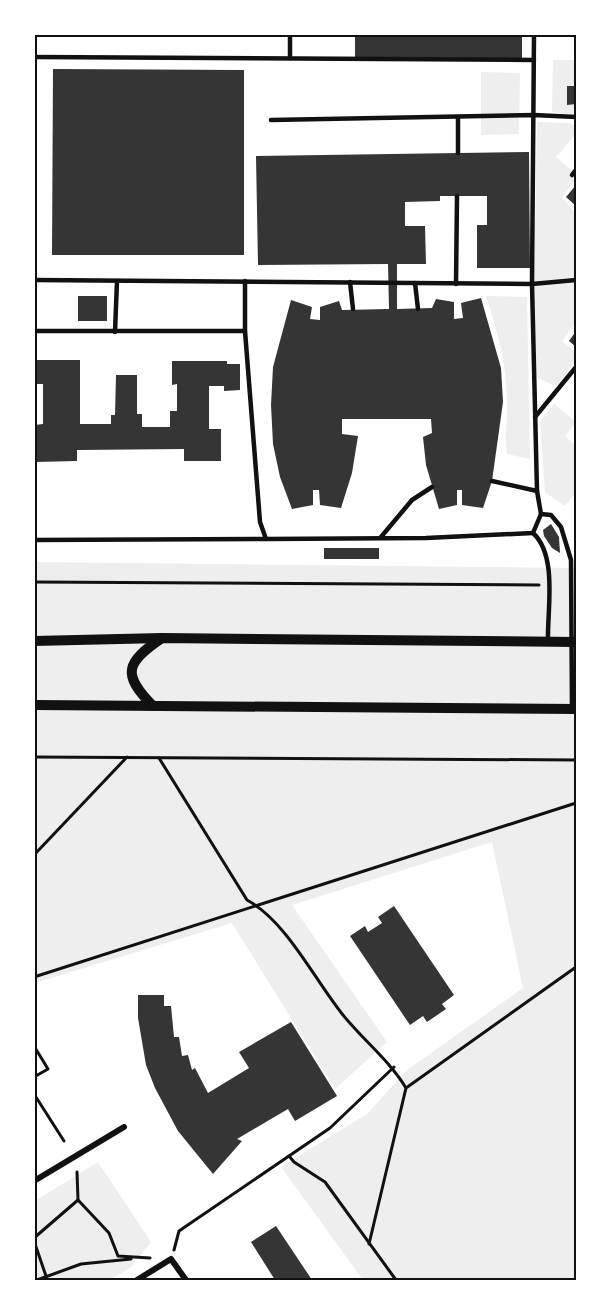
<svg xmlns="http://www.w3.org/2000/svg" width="611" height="1315" viewBox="0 0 611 1315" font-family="Inter,sans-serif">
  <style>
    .green { fill: #eee }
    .building { fill: #353535 }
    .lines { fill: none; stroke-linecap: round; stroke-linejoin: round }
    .path { stroke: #111; stroke-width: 3 }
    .service { stroke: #111; stroke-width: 4.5 }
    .minor { stroke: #111; stroke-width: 6 }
    .tertiary { stroke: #111; stroke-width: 10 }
    .neatline { fill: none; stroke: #111; stroke-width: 2 }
  </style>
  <rect width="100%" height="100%" fill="#fff"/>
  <g class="green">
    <path d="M553 60H576V115L552 112Z"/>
    <path d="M481 72 520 73 519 134 481 135Z"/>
    <path d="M537 122 569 123 576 126V134L556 157 576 174V180L562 197 576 213V277L534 282Z"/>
    <path d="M576 282V323L562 341 576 353V361L556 386 537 378 533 285Z"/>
    <path d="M486 296 527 297 530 459 507 454C504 436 508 420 507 402 507 365 497 330 486 296Z"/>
    <path d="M554 404 576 422 565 436 576 446V492L565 506 545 492 540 421Z"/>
    <path d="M35 562 576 568V1280H363L281 1167 367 1114 407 1070 523 988 492 842 292 905 387 1042 335 1089 232 923 35 983Z"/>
    <path d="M98 1162 151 1242 131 1267 110 1280H35V1201Z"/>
  </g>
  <g class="building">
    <path d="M355 34H522V60L355 59Z"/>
    <path d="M53 69 244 70V255H52Z"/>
    <path d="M567 86H576V104L567 105Z"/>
    <path d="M529 152 530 268H477V225H487V196H440V201L405 202V226H425L426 264H397V309L432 308 436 299 454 302V319L463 318 461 303 481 298 501 368 503 402 492 481 483 508 462 505V490H457V505L439 509 426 465 423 437 432 433 431 419H342V434L358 436 352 473 341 508 320 505 319 490H313V505L292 509 280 477 273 444 271 405 273 367 291 300 312 307 310 319 320 320V307L339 301 342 310 389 309 388 264 258 265 256 156Z"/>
    <path d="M576 185V206L566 197Z"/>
    <rect x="78" y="296" width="29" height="25"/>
    <path d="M576 331V347L569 341Z"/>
    <path d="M34 360H80V424H111V415H115L116 375H137V414H142V427H170V411H177V384L172 385V361H227V364H240V390L224 391V386H209V429H221V461H184V449L77 450V461L35 462V425L43 424V384H34Z"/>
    <path d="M551 524 559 537 560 553 552 548 544 536 543 530Z"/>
    <rect x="324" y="548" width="55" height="11"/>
    <path d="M394 906 454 995 442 1004 446 1009 427 1022 423 1016 410 1025 350 936 365 926 368 932 382 923 378 917Z"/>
    <path d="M138 995H164V1006H171L174 1037H179L182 1056 188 1055 192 1070 195 1068 208 1093 249 1068 239 1052 291 1022 337 1096 295 1121 288 1109 237 1139 242 1141 213 1174 178 1131 155 1088 146 1065 138 1018Z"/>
    <path d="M276 1226 312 1280H275L251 1242Z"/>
  </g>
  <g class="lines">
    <g class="path">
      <path d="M34 306 35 322"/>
      <path d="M34 582 539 585"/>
      <path d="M34 757 576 760"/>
      <path d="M159 758 247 900C287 922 314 979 343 1015 364 1041 389 1060 406 1088L369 1244"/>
      <path d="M34 855 127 757"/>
      <path d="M34 977 576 803"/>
      <path d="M34 1046 48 1069 34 1077"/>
      <path d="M406 1088 576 967"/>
      <path d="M34 1094 64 1141"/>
      <path d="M289 1156 294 1162 325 1182 396 1280"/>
      <path d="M77 1172 78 1200 109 1233 118 1256 150 1258"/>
      <path d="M34 1238 78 1200"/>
      <path d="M34 1241 46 1276"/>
      <path d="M174 1250 179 1231 330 1128 394 1067"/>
      <path d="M37 1280 81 1264 131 1259"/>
    </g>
    <g class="service">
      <path d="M290 34V58"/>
      <path d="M534 34 532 284 537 491 541 514"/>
      <path d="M34 57 534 60"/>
      <path d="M458 117V153"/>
      <path d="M271 120 534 115 576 117"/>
      <path d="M572 175 576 170"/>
      <path d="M34 280 532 284 576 280"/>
      <path d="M245 281V331L260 522 266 539 426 538 533 533"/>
      <path d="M350 282 353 309"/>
      <path d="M415 283 418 309"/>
      <path d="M456 284 457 196"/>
      <path d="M34 331H245"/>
      <path d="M115 332 117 281"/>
      <path d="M535 417 576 367"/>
      <path d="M492 481 537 491"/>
      <path d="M381 537 412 500 432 487"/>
      <path d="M34 540 266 539"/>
      <path d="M548 641C547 610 558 556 533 533L541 514 551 515 561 527 571 560 572 709"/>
    </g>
    <g class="minor">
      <path d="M34 1181 124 1127"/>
      <path d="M137 1280 171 1259 186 1280"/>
    </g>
    <g class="tertiary">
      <path d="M34 641 162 638 576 642"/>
      <path d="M34 705 576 709"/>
      <path d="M153 706C121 674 126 662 162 638"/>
    </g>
  </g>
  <rect width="611" height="1315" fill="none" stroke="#ffffff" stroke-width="72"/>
  <rect x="36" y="36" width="539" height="1243" class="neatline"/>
</svg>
